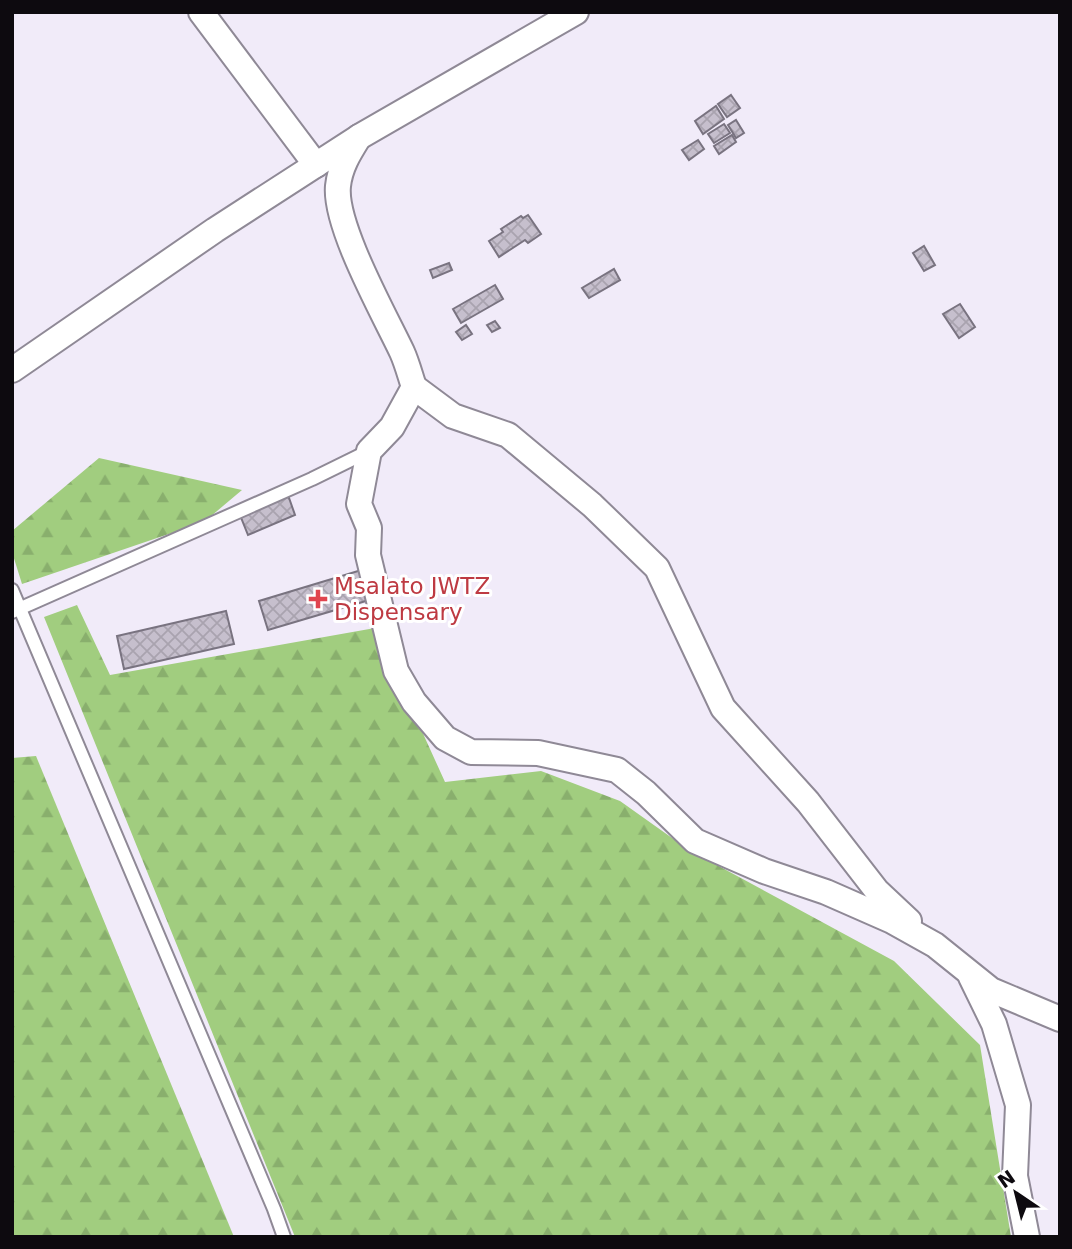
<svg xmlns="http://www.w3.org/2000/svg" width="1072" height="1249" viewBox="0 0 1072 1249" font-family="'DejaVu Sans',sans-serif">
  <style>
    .forest { fill: url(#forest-firs) }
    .building { fill: url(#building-cross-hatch); stroke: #797380; stroke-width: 2 }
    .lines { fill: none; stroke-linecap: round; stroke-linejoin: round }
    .lane-casing { stroke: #8f8996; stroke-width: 16 }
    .street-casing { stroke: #8f8996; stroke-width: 28 }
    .lane { stroke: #fff; stroke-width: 12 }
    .street { stroke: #fff; stroke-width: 24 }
    .health-dot { fill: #e0444e; stroke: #fff; stroke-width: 2.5 }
    .labels { text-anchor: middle; stroke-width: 6; stroke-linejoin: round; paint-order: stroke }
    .health-label { font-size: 23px; fill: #be3a42; stroke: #fff; text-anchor: start }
  </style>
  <defs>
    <pattern id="forest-firs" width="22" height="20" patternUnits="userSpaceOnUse" patternTransform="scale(1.75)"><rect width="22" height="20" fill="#a1cd7f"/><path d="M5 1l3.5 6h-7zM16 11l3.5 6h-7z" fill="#89af6d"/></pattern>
    <pattern id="building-cross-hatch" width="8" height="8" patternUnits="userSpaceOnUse" patternTransform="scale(1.75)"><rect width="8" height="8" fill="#c6bfcd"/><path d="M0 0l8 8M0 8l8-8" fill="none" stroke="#a9a3af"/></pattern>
  </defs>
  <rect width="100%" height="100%" fill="#f1ebf9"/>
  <g class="forest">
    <path d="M99 458 242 490 204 522 22 584 12 552V531Z"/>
    <path d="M77 605 110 675 375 628 445 782 541 771 620 801 689 850 894 961 980 1045 1011 1237H295L44 617Z"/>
    <path d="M36 756 234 1237H12V758Z"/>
  </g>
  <g class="building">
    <path d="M731 95 740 108 727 117 718 104Z"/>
    <path d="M716 106 724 119 703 134 695 121Z"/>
    <path d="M736 120 744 133 736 138 728 125Z"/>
    <path d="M724 124 730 133 714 143 708 134Z"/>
    <path d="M732 135 736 142 719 154 714 146Z"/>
    <path d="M698 140 704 149 689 160 682 150Z"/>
    <path d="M528 215 541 234 528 243 525 240 499 257 489 241 503 232 501 229 521 216 523 218Z"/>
    <path d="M924 246 935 265 924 271 913 253Z"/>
    <path d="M449 263 452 270 433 278 430 270Z"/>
    <path d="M614 269 620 280 589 298 582 288Z"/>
    <path d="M495 285 503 299 461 323 453 309Z"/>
    <path d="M960 304 975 327 959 338 943 314Z"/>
    <path d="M495 321 500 328 492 332 487 325Z"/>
    <path d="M466 325 472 334 462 340 456 332Z"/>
    <path d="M288 495 295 515 248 535 240 515Z"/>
    <path d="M368 568 376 598 268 630 259 601Z"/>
    <path d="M226 611 234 644 124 669 117 636Z"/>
  </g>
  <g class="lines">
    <defs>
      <g id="lane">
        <path d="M12 590 274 1209 284 1237"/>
        <path d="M12 612 312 479 369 451"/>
      </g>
      <g id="street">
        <path d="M201 12 316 165"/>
        <path d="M359 137C349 153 340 167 338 186 334 225 384 314 402 352 407 363 410 375 414 387L392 427 369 451 359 504 369 528 368 555 396 671 414 702 445 738 471 752 538 753 617 770 646 793 695 841 764 871 826 892 892 921 935 945 991 990 1060 1019"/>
        <path d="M12 370 215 230 359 137 576 12"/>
        <path d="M414 387 453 416 508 435 592 505 657 568 723 708 808 802 877 891 909 921"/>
        <path d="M971 977 994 1024 1018 1105 1015 1176 1027 1237"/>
      </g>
    </defs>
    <use href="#lane" class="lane-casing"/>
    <use href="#street" class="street-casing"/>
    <use href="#lane" class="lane"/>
    <use href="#street" class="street"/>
  </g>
  <path class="health-dot" d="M314.5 588.5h7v7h7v7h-7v7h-7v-7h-7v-7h7z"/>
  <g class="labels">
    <g class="health-label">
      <text x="334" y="594">Msalato JWTZ<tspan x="334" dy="26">Dispensary</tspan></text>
    </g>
  </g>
  <rect width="1072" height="1249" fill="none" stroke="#0d0a0f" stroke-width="28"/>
  <g transform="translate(1016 1193) rotate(325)" stroke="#ffffff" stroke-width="5" paint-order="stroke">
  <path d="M0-5L12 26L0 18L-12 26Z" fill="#0d0a0f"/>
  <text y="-10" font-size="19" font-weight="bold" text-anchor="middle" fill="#0d0a0f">N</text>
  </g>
</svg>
